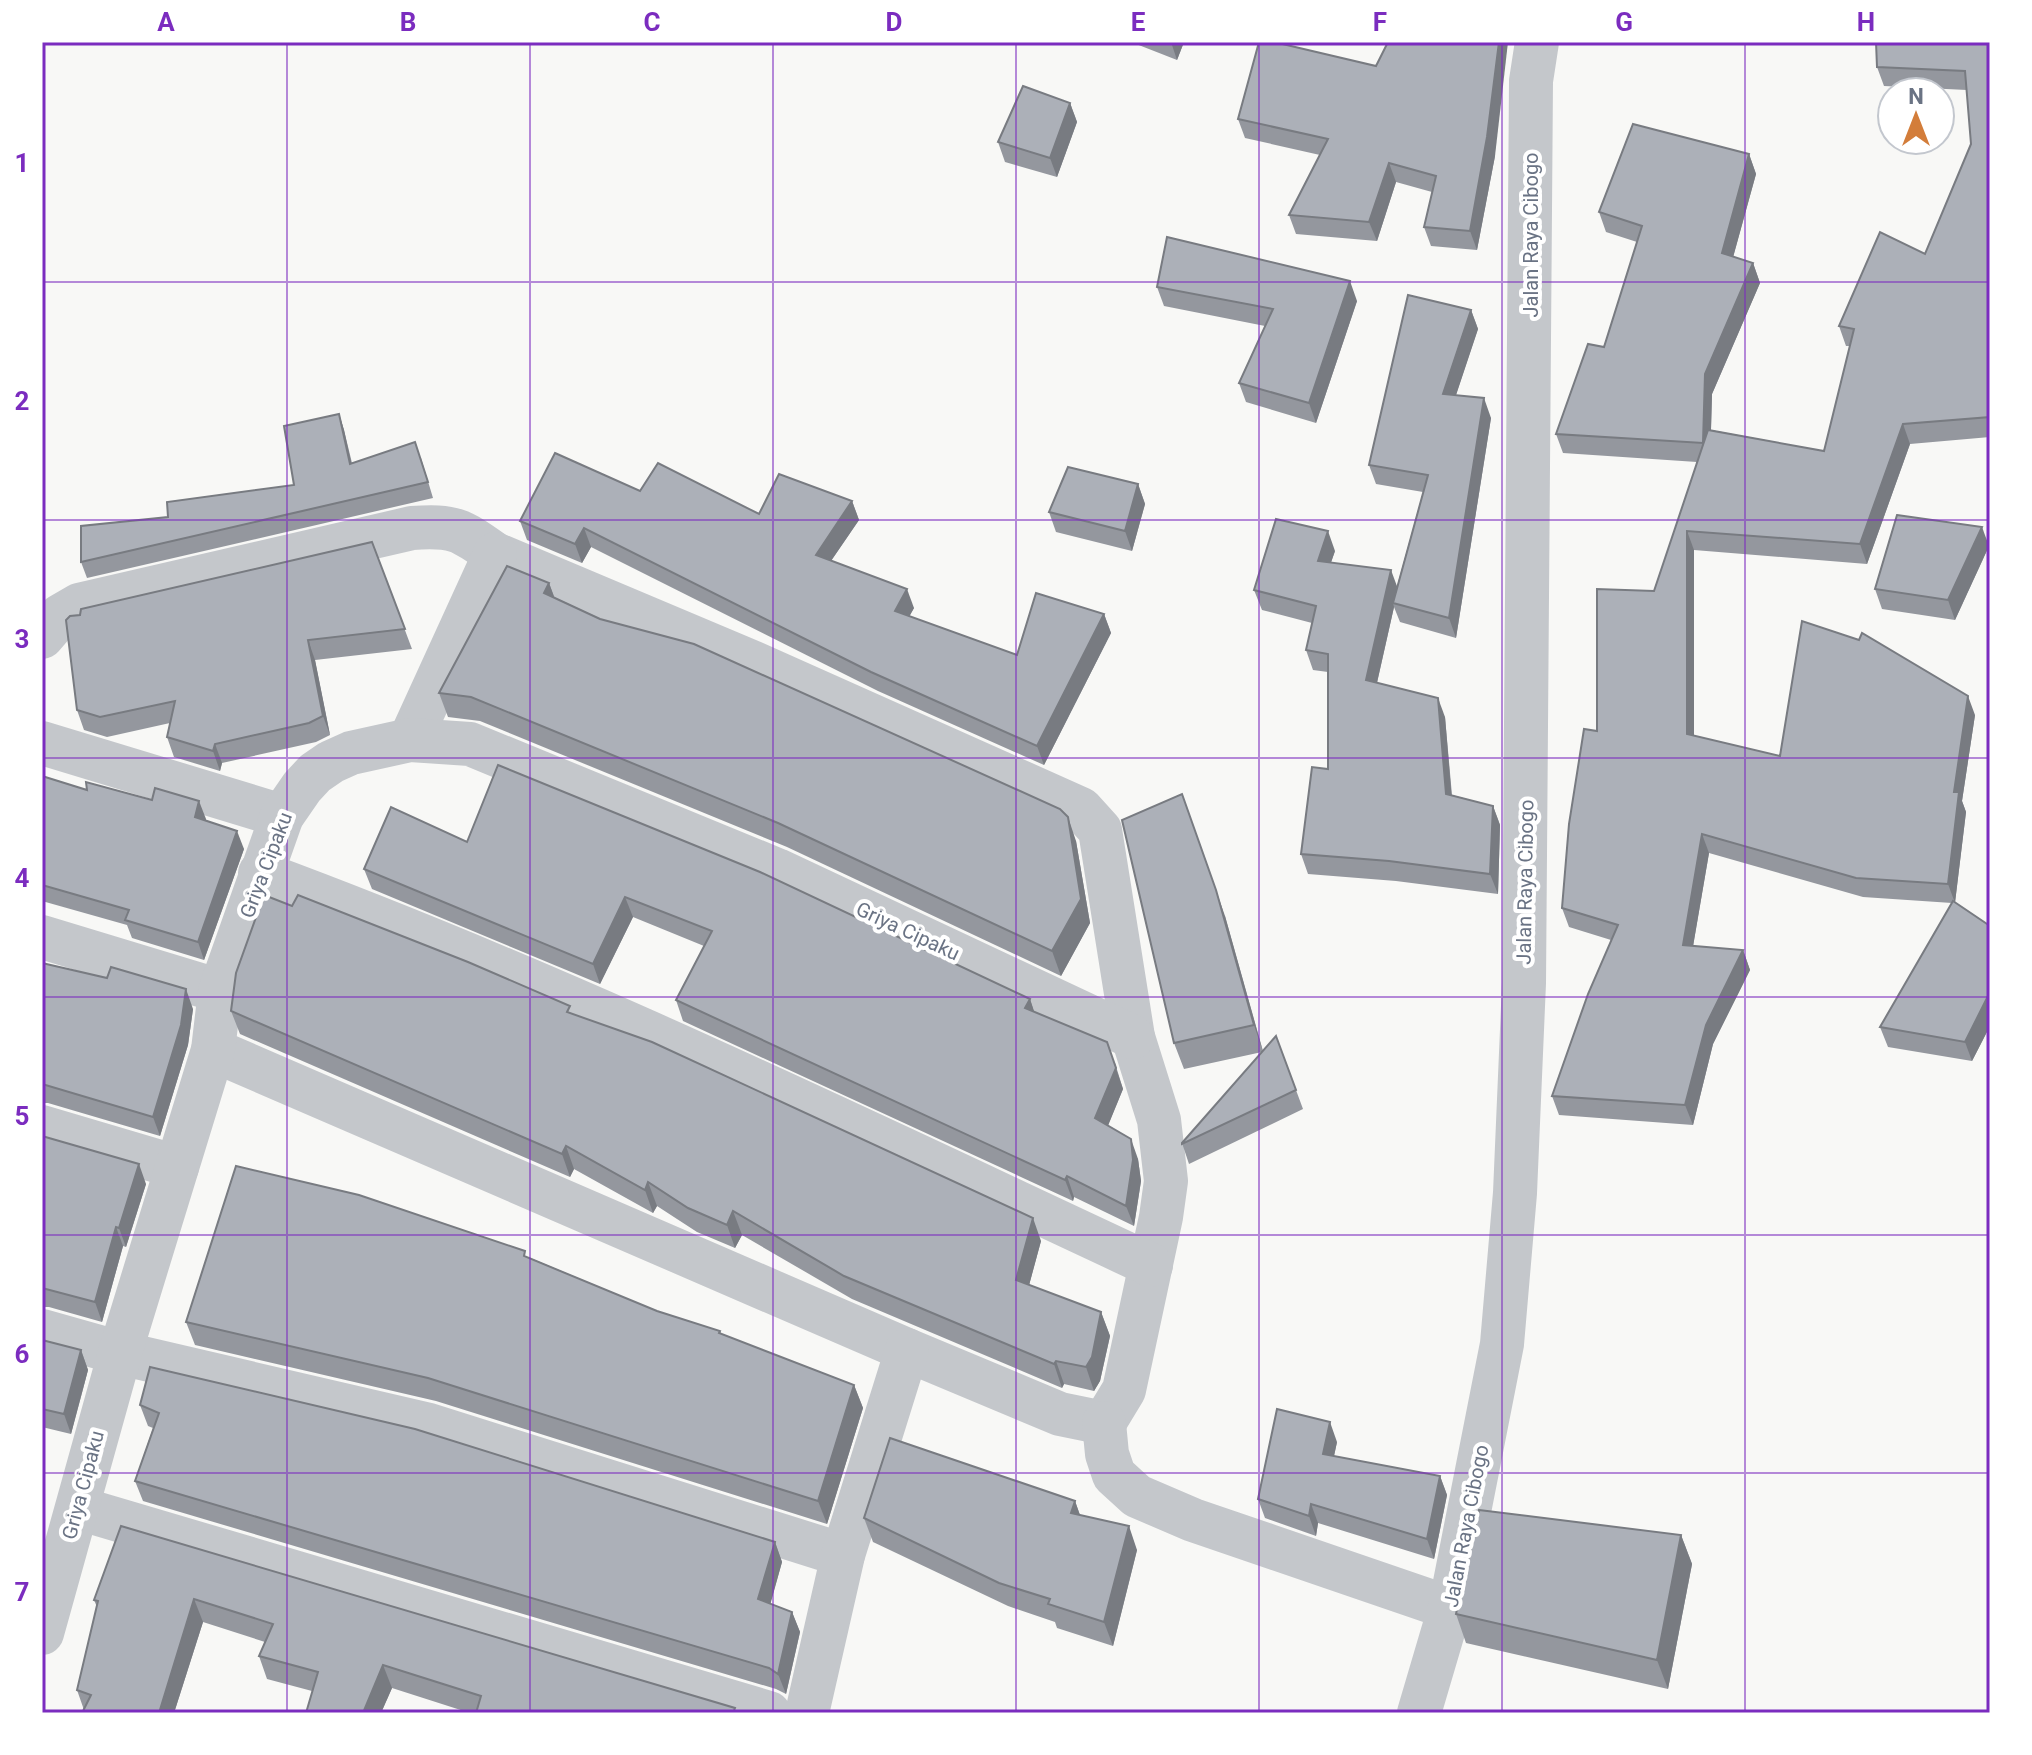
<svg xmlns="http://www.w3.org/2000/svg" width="2032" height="1755" viewBox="0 0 2032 1755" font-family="Roboto,sans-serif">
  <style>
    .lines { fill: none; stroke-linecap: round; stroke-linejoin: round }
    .minor { stroke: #c4c7cb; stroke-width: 44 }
    .wall { fill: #94979e }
    .shaded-wall { fill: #787b81 }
    .building { fill: #acb0b8; stroke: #787b81; stroke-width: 2 }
    .grid { fill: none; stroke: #7b2cbf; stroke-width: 2; stroke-opacity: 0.55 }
    .labels { text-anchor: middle; stroke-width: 8; stroke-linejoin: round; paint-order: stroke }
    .street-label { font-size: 20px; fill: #6a7384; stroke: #fff }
    .neatline { fill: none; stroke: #7b2cbf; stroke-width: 3 }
    .grid-label { font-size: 26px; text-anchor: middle; font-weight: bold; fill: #7b2cbf }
  </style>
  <rect width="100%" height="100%" fill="#f8f8f6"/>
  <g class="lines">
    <g class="minor">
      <path d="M42 637 60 616 79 605 412 528C455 525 461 530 495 554L754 663 1081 809 1100 830 1133 1037 1159 1120 1166 1181 1161 1217 1124 1390 1104 1423 1060 1414 907 1350 213 1050"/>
      <path d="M410 740 495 554"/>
      <path d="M42 743 282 816"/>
      <path d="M260 873C564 985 857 1128 1151 1265"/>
      <path d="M42 937 220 991"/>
      <path d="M42 1127 177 1167"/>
      <path d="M42 1331 120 1353 429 1425 843 1555"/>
      <path d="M1104 1423 1107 1454 1114 1475 1137 1496 1193 1520 1450 1608"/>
      <path d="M78 1508 769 1713"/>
      <path d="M42 1633 120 1353 213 1050 220 991 282 816 302 787 315 773 331 762 351 753 410 740 470 744 777 870 1133 1037"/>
      <path d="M807 1713 843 1555 907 1350"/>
      <path d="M1419 1713 1450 1608 1502 1344 1515 1193 1524 983 1531 81 1537 42"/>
    </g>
  </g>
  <g class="wall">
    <path d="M1131 42H1184L1177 60Z"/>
    <path d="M1990 42V437L1910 444 1867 564 1694 550V736L1780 756 1975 715 1962 801 1966 812 1955 902 1990 926V1026L1972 1061 1888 1047 1880 1027 1952 903 1863 897 1709 853 1693 946 1743 950 1750 970 1713 1044 1693 1125 1559 1115 1552 1096 1611 940 1569 927 1562 908 1597 731 1654 591 1697 462 1563 453 1556 434 1604 347 1637 242 1606 232 1599 212 1749 154 1756 174 1733 257 1753 263 1760 283 1712 394 1711 430 1824 451 1850 346H1846L1839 326 1925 254 1971 144 1967 90 1884 86 1877 67Z"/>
    <path d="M1070 103 1077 122 1057 177 1005 162 998 142Z"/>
    <path d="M1238 119 1495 156 1477 250 1431 246 1424 227 1432 192 1396 182 1377 241 1296 234 1289 215 1320 155 1245 138Z"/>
    <path d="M1157 287 1357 301 1316 423 1246 402 1239 383 1265 326 1164 306Z"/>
    <path d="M1471 310 1478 329 1456 395 1491 418 1456 638 1400 622 1394 607 1377 683 1445 717 1452 795 1493 806 1500 825 1498 894 1396 881 1308 874 1301 854 1328 769V672L1313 670 1306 650 1312 623 1262 610 1254 590 1335 551 1331 562 1397 586 1423 492 1376 484 1369 465Z"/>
    <path d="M339 414 344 430 352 463 421 458 433 498 87 578 81 562 168 517 294 485Z"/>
    <path d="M1138 484 1145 504 1132 551 1056 532 1049 512Z"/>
    <path d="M640 491 759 514 852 501 859 520 831 561 914 608 909 616 1017 655 1104 614 1111 633 1044 765 878 691 591 547 582 563 527 540 520 521Z"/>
    <path d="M372 542 412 649 315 660 330 735 316 742 222 763 220 771 174 757 167 737 170 723 107 737 84 730 77 710 80 615Z"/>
    <path d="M1989 546 1955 620 1882 609 1875 589Z"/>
    <path d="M549 583 554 597 1076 841 1090 923 1061 976 787 847 480 721 448 717 439 693Z"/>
    <path d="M42 776 87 790 206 819V821L244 849 204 960 132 938 127 925 42 901Z"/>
    <path d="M467 842 1030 999 1034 1012 1115 1063 1123 1089 1108 1125 1138 1159 1141 1181 1134 1226 1074 1197 1073 1201 683 1021 676 1000 704 946 633 917 600 984 372 889 364 869Z"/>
    <path d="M292 906 573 1015 1041 1241 1029 1285 1101 1312 1110 1336 1100 1381 1094 1391 1064 1384 1062 1388 852 1299 742 1235 735 1248 697 1232 657 1206 653 1213 574 1169 570 1177 240 1034 231 1011Z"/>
    <path d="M1225 916 1263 1051 1276 1036 1303 1109 1189 1164 1182 1143 1262 1052 1184 1069 1174 1043Z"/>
    <path d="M42 963 193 1009 188 1045 160 1136 48 1103H42Z"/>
    <path d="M42 1136 146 1184 126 1247 123 1246 102 1322 49 1307H42Z"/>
    <path d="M528 1257 657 1311 720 1331 721 1334 854 1385 863 1408 827 1524 436 1401 195 1345 186 1322Z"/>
    <path d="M42 1340 81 1350 88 1370 71 1434 42 1427Z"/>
    <path d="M140 1405 775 1542 782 1562 770 1604 792 1612 800 1632 786 1694 776 1689 143 1501 135 1481 153 1428 148 1426Z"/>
    <path d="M1337 1442 1334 1456 1440 1476 1447 1495 1434 1559 1318 1523 1316 1536 1265 1518 1258 1499Z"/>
    <path d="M1075 1501 1080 1515 1137 1550 1113 1646 1057 1628 1055 1622 1008 1606 873 1542 864 1518Z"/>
    <path d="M121 1526 737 1713H470L392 1688 381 1713H306L312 1691 267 1679 259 1656 265 1642 203 1622 174 1713H82L84 1710 77 1690 97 1607 94 1600Z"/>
    <path d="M1681 1535 1692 1564 1668 1689 1466 1643 1456 1614Z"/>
  </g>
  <g class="shaded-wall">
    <path d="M1171 42H1184L1177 60Z"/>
    <path d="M1499 42H1508L1495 156 1477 250 1470 231Z"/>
    <path d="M1070 103 1077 122 1057 177 1050 158Z"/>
    <path d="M1749 154 1756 174 1729 272 1722 253Z"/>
    <path d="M1389 163 1396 182 1377 241 1369 222Z"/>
    <path d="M1753 263 1760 283 1712 394 1710 463 1703 443 1705 374Z"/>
    <path d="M1350 281 1357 301 1316 423 1309 403Z"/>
    <path d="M1471 310 1478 329 1450 413 1443 394Z"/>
    <path d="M1484 398 1491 418 1456 638 1449 618Z"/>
    <path d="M339 414 344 430 355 480 350 464Z"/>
    <path d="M1903 424 1910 444 1867 564 1860 544Z"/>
    <path d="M1138 484 1145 504 1132 551 1125 531Z"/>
    <path d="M852 501 859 520 822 574 816 555Z"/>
    <path d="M1982 527 1989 546 1955 620 1948 600Z"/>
    <path d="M584 528 591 547 582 563 575 544Z"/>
    <path d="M1328 531 1335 551 1325 580 1318 561Z"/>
    <path d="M1687 531 1694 550V754L1687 734Z"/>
    <path d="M1391 570 1398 589 1393 603 1394 607 1373 700 1366 680Z"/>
    <path d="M549 583 558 607 544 593Z"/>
    <path d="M907 589 914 608 902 630 895 611Z"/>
    <path d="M1104 614 1111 633 1044 765 1037 746Z"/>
    <path d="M308 640 315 660 330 735 323 716Z"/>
    <path d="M1968 696 1975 715 1962 801 1966 812 1955 903 1948 884 1954 792Z"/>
    <path d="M1438 698 1445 717 1453 813 1446 794Z"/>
    <path d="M215 744 222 763 220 771 213 751Z"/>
    <path d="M1182 794 1225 916 1263 1052 1254 1025Z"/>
    <path d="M199 801 206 819 201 835 195 817Z"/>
    <path d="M1493 806 1500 825 1498 894 1490 874Z"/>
    <path d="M1068 817 1076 841 1090 923 1061 976 1052 951Z"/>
    <path d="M237 831 244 849 204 960 198 942Z"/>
    <path d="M1702 834 1709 853 1690 964 1683 945Z"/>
    <path d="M625 897 633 917 600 984 593 964Z"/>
    <path d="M1743 950 1750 970 1713 1044 1693 1125 1685 1105 1706 1025Z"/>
    <path d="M186 989 193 1009 188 1045 160 1136 153 1117Z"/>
    <path d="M1990 992V1026L1972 1061 1965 1042Z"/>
    <path d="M1030 999 1037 1020 1025 1008Z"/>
    <path d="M1107 1042 1123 1089 1103 1138 1095 1118Z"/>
    <path d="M1131 1139 1138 1159 1141 1181 1134 1226 1126 1206Z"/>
    <path d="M566 1146 574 1169 570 1177 562 1154Z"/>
    <path d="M139 1164 146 1184 126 1247 119 1228Z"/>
    <path d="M1067 1176 1074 1197 1073 1201 1065 1180Z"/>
    <path d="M648 1182 657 1206 653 1213 645 1190Z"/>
    <path d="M733 1211 742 1235 735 1248 727 1225Z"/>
    <path d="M1033 1218 1041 1241 1024 1304 1016 1280Z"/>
    <path d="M116 1227 123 1246 102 1322 95 1302Z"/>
    <path d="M1101 1312 1110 1336 1100 1381 1094 1391 1086 1367Z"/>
    <path d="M81 1350 88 1370 71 1434 64 1414Z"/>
    <path d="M1056 1361 1064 1384 1062 1388 1054 1364Z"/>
    <path d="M854 1385 863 1408 827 1524 818 1501Z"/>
    <path d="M1330 1422 1337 1442 1330 1474 1323 1454Z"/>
    <path d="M1440 1476 1447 1495 1434 1559 1427 1539Z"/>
    <path d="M1075 1501 1083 1524 1071 1513Z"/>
    <path d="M1311 1504 1318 1523 1316 1536 1309 1516Z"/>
    <path d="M1129 1526 1137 1550 1113 1646 1104 1622Z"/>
    <path d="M1681 1535 1692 1564 1668 1689 1657 1660Z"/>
    <path d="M775 1542 782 1562 766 1620 758 1599Z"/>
    <path d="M194 1599 203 1622 174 1713H159Z"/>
    <path d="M792 1612 800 1632 786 1694 778 1674Z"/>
    <path d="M383 1665 392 1688 381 1713H363Z"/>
  </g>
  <g class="building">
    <path d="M1259 42H1274L1376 66 1388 42H1499L1487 137 1470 231 1424 227 1436 176 1389 163 1369 222 1289 215 1328 139 1238 119Z"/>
    <path d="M1876 42H1990V417L1903 424 1860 544 1687 531V734L1780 756 1802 621 1859 640 1862 633 1968 696 1954 792H1959L1948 884 1856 878 1702 834 1683 945 1743 950 1706 1025 1685 1105 1552 1096 1588 994 1618 925 1562 908 1569 824 1584 729 1597 731V589L1654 591 1708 430 1824 451 1854 329 1839 326 1880 232 1925 254 1971 144 1965 71 1877 67Z"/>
    <path d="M1023 86 1070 103 1050 158 998 142Z"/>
    <path d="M1633 124 1749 154 1722 253 1753 263 1705 374 1703 443 1556 434 1588 344 1604 347 1642 226 1599 212Z"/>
    <path d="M1167 237 1350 281 1309 403 1239 383 1273 309 1157 287Z"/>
    <path d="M1408 295 1471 310 1443 394 1484 398 1449 618 1393 603 1428 475 1369 465Z"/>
    <path d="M339 414 350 464 415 442 428 482 81 562V526L168 517 167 502 294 485 284 426Z"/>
    <path d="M555 453 640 491 658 463 759 514 779 474 852 501 816 555 907 589 895 611 1017 655 1036 593 1104 614 1037 746 871 672 584 528 575 544 520 521Z"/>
    <path d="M1068 467 1138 484 1125 531 1049 512Z"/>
    <path d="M1897 515 1982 527 1948 600 1875 589Z"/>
    <path d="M1276 519 1328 531 1318 561 1391 570 1366 680 1438 698 1446 794 1493 806 1490 874 1389 861 1301 854 1312 767 1328 769V654L1306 650 1316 606 1254 590Z"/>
    <path d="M372 542 405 629 308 640 323 716 309 723 215 744 213 751 167 737 175 701 100 717 77 710 66 620 70 616 80 615 81 609Z"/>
    <path d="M507 566 549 583 544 593 600 619 694 644 1060 809 1068 817 1081 899 1052 951 778 823 471 697 439 693Z"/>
    <path d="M498 765 760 872 1030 999 1025 1008 1107 1042 1116 1068 1095 1118 1131 1139 1133 1160 1126 1206 1067 1176 1065 1180 676 1000 712 931 625 897 593 964 364 869 391 807 467 842Z"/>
    <path d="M42 776 87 790 86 782 152 800 155 788 199 801 195 817 237 831 198 942 125 920 129 910 42 885Z"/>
    <path d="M1182 794 1216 890 1254 1025 1174 1043 1122 820Z"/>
    <path d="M264 895 292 906 298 895 468 962 570 1006 567 1012 652 1042 1033 1218 1016 1280 1101 1312 1092 1357 1086 1367 1056 1361 1054 1364 844 1276 733 1211 727 1225 688 1208 648 1182 645 1190 566 1146 562 1154 231 1011 236 973Z"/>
    <path d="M1953 901 1990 926V992L1965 1042 1880 1027Z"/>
    <path d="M42 963 107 978 111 967 186 989 181 1025 153 1117 42 1084Z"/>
    <path d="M1276 1036 1296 1090 1182 1144V1143Z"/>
    <path d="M42 1136 139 1164 119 1228 116 1227 95 1302 42 1288Z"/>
    <path d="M236 1166 359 1195 525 1251 524 1256 657 1311 720 1331 719 1333 854 1385 818 1501 428 1378 186 1322Z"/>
    <path d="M42 1340 81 1350 64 1414 42 1409Z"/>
    <path d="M150 1367 415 1429 775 1542 758 1599 792 1612 778 1674 769 1668 135 1481 159 1413 140 1405Z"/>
    <path d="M1277 1409 1330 1422 1323 1454 1440 1476 1427 1539 1311 1504 1309 1516 1258 1499Z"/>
    <path d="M890 1438 1075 1501 1071 1513 1129 1526 1104 1622 1048 1604 1050 1599 999 1583 864 1518Z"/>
    <path d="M1479 1510 1681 1535 1657 1660 1456 1614Z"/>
    <path d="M121 1526 735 1708 733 1713H476L481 1696 383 1665 363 1713H306L318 1672 259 1656 273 1624 194 1599 159 1713H82L91 1695 77 1690 98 1601 94 1600Z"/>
  </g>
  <path class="grid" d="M287 42V1713M530 42V1713M773 42V1713M1016 42V1713M1259 42V1713M1502 42V1713M1745 42V1713M42 282H1990M42 520H1990M42 758H1990M42 997H1990M42 1235H1990M42 1473H1990"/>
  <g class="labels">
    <g class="street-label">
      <text transform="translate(1531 235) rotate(-90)" y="7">Jalan Raya Cibogo</text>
      <text transform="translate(266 865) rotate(-69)" y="7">Griya Cipaku</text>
      <text transform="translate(1525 882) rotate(-89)" y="7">Jalan Raya Cibogo</text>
      <text transform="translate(908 931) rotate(25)" y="7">Griya Cipaku</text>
      <text transform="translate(83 1485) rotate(-75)" y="7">Griya Cipaku</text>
      <text transform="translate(1466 1526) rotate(-79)" y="7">Jalan Raya Cibogo</text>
    </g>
  </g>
  <rect width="2032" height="1755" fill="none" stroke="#ffffff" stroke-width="88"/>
  <g transform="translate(1916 116)"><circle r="38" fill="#ffffff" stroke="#c3c7ce" stroke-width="2"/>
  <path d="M0-6L14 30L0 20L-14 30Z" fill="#d37d3a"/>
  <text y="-12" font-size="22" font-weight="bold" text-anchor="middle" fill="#6a7384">N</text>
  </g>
  <rect x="44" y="44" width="1944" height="1667" class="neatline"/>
  <g class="grid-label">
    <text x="166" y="31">A</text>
    <text x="408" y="31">B</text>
    <text x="652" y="31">C</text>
    <text x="894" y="31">D</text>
    <text x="1138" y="31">E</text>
    <text x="1380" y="31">F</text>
    <text x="1624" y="31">G</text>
    <text x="1866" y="31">H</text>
    <text x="22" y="172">1</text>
    <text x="22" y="410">2</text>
    <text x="22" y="648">3</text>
    <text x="22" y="887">4</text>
    <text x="22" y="1125">5</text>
    <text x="22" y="1363">6</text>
    <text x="22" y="1601">7</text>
  </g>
</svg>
